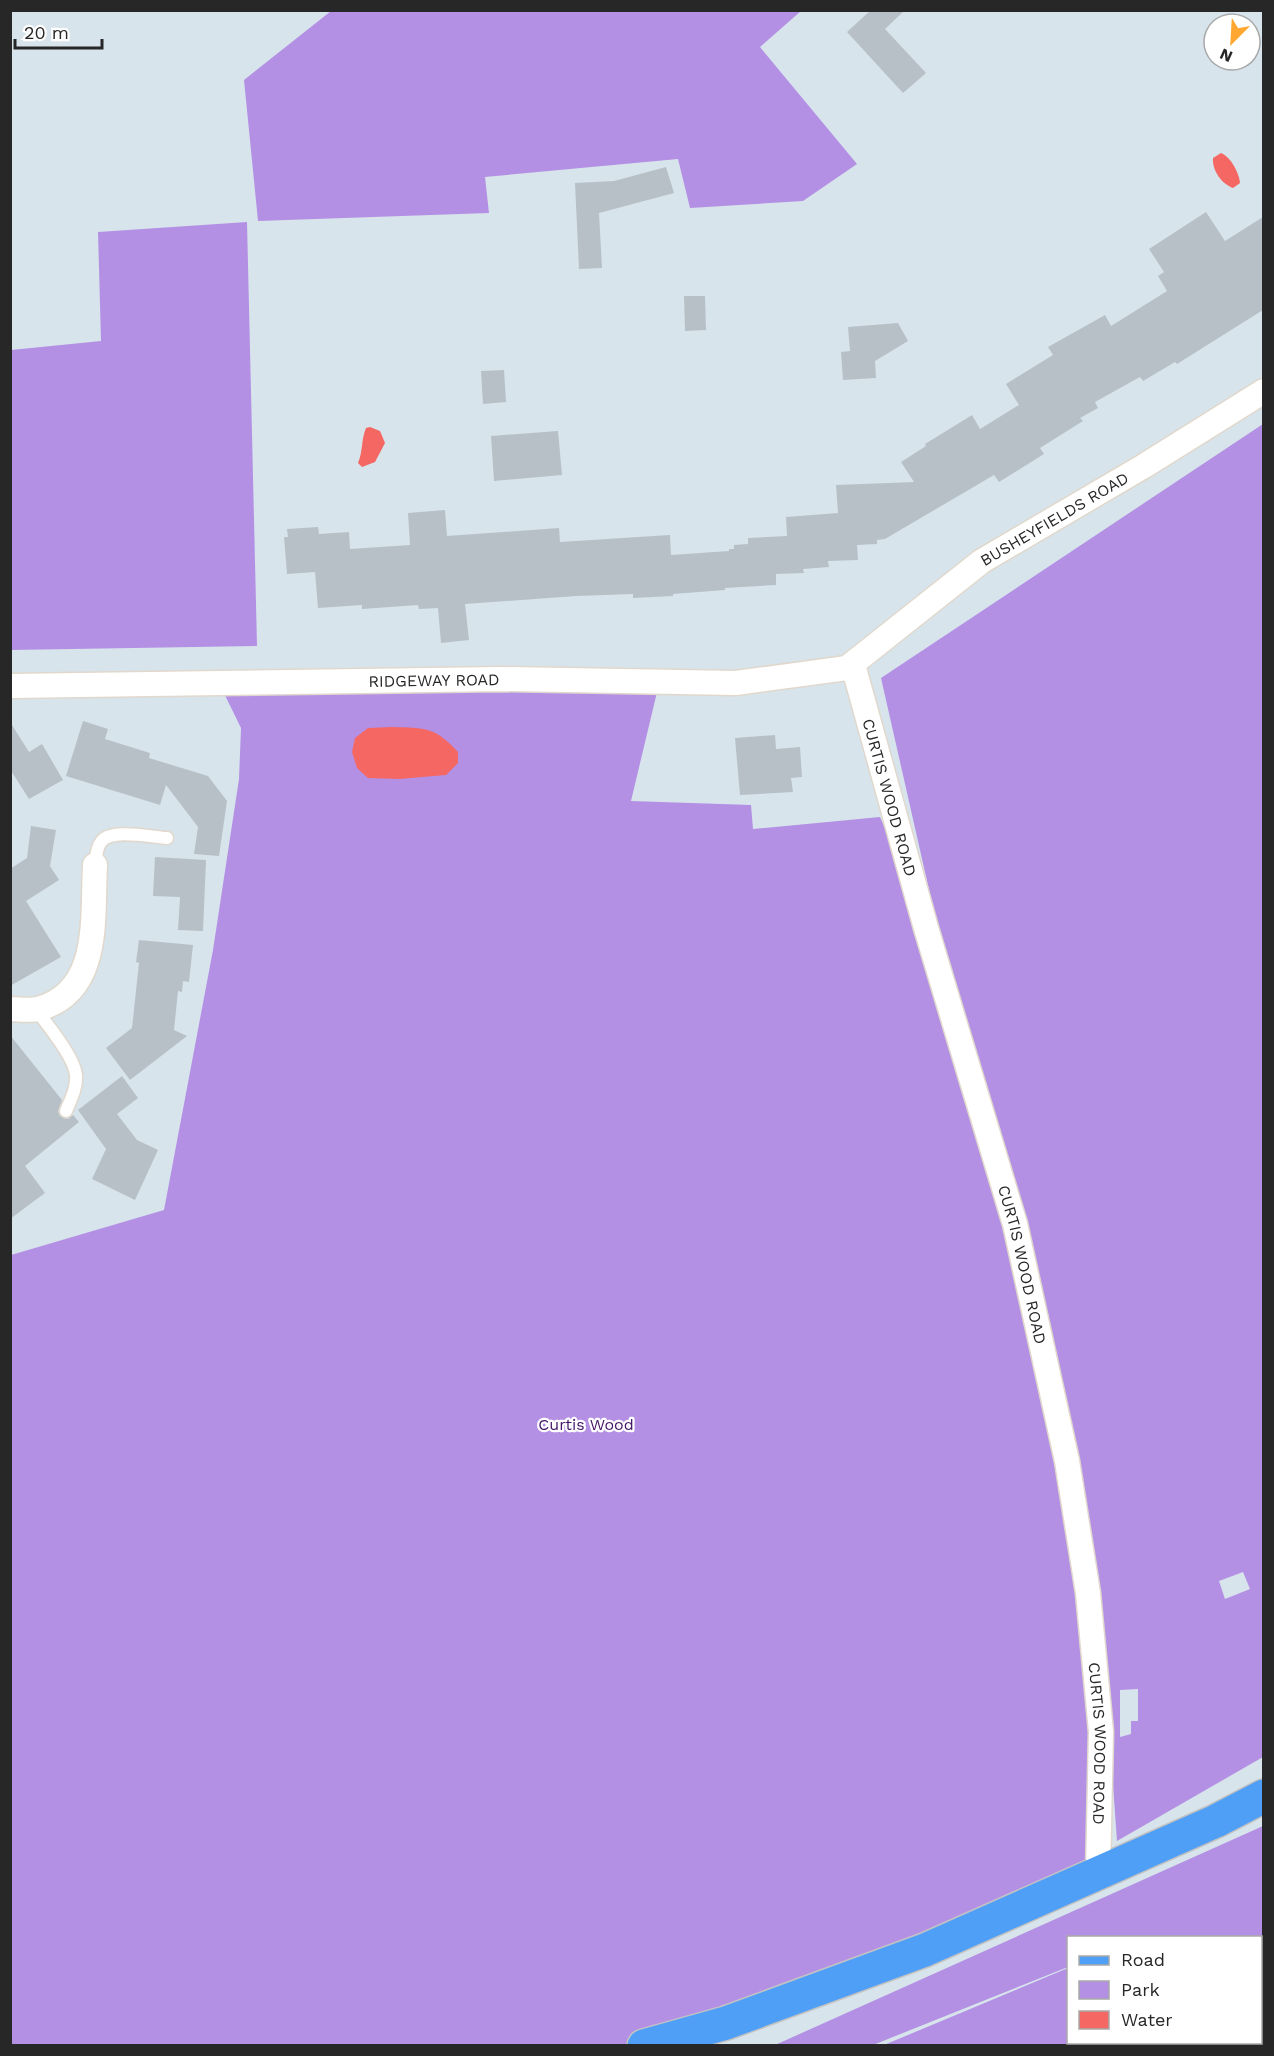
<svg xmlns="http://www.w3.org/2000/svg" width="1274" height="2056" viewBox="0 0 1274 2056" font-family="'Work Sans',sans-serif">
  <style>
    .green { fill: #b490e5; fill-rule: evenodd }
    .water { fill: #f46763 }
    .building { fill: #b7c0c6 }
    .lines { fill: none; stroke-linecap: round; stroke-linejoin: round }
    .service-casing { stroke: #e1d8cd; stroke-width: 15 }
    .minor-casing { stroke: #e1d8cd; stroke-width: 27 }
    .primary-casing { stroke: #c3c3c3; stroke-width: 36 }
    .service { stroke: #fff; stroke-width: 12 }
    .minor { stroke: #fff; stroke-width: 24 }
    .primary { stroke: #509ff7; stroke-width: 33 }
    .labels { text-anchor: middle; stroke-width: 4.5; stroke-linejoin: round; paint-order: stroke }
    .street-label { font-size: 16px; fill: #272727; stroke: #fff }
    .park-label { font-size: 16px; fill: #421566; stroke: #fff }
  </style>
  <rect width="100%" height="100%" fill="#d7e4eb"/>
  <g class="green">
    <path d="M331 11H801L760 47 857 164 803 201 690 208 678 159 485 177 489 213 258 221 244 80Z"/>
    <path d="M247 222 257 646 11 650V350L101 341 98 232Z"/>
    <path d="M1263 424V1757L1117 1841 1099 1589 1098 1875 644 2045 11 2046V1255L164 1210 213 950 239 779 241 728 219 683 658 688 631 801 751 805 753 829 880 817 921 910 969 1066 881 678ZM1243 1572 1250 1589 1225 1599 1219 1581ZM1138 1689V1721H1131V1734L1120 1737V1690Z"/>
    <path d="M1263 1826V2045H884L1068 1968V2042H1260V1938H1068V1967L873 2045H775Z"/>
  </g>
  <g class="water">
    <path d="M1221 153C1231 157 1239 173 1240 183L1233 188C1222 184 1212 171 1213 158Z"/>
    <path d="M370 427 380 431 385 443 375 462 362 467 358 463C363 452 361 440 366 428Z"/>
    <path d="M392 727C426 728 435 727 458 752V763L446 775 399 779 368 778 357 768 352 752 355 738 368 728Z"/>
  </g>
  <g class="building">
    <path d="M871 10H905L885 29 926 73 903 93 847 32Z"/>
    <path d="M666 167 674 193 599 213 602 268 579 269 575 183 614 181Z"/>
    <path d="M1206 212 1225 241 1263 217V310L1177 364 1175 362 1143 381 1140 377 1095 402 1098 408 1080 418 1083 421 1040 448 1044 454 999 482 994 475 885 539 877 540V544L857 545 858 560 828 561 829 567 803 569 804 573 776 574V585L725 588V590L673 594V596L633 598V594L576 596 465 604 469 640 441 643 438 608 419 609 418 605 362 609V605L318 608 315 572 287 574 284 537H288L287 529 318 527 319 534 349 532 350 549 410 545 408 513 445 510 447 536 559 528 560 542 670 535 671 555 729 551V549H734V545L748 544V538L787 536 786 517 838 513 836 485 914 482 901 462 926 446 925 444 972 415 980 429 1019 405 1006 384 1053 355 1048 347 1105 315 1111 326 1167 291 1158 276 1164 272 1149 249Z"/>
    <path d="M684 296H705L706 330 685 331Z"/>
    <path d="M898 323 908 341 875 361 876 378 843 380 841 352 850 351 848 327Z"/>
    <path d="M504 370 506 402 483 404 481 371Z"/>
    <path d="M558 431 562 475 494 481 491 436Z"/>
    <path d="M83 721 108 729 105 739 150 753 149 758 208 776 227 801 219 856 194 854 198 827 166 785 160 805 66 776Z"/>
    <path d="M10 722 29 752 42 744 63 780 29 799 10 769Z"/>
    <path d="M775 735 776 749 800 747 802 777 791 778 793 792 740 795 735 738Z"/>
    <path d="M31 826 56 830 50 866 59 880 26 901 61 957 10 986V869L27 858Z"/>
    <path d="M155 857 206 860 203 931 178 930 180 897 153 896Z"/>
    <path d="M139 940 193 945 189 982 183 981 182 992 178 991 174 1030 187 1036 130 1080 106 1048 132 1028 139 963 136 962Z"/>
    <path d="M10 1035 62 1100 58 1111 60 1116 68 1119 73 1115 79 1122 25 1166 45 1193 10 1219Z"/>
    <path d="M122 1076 138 1098 117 1114 137 1140 158 1150 135 1200 92 1179 106 1149 78 1110Z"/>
  </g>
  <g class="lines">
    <defs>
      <g id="service">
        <path d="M95 865C96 858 96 848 101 842 110 828 151 837 167 838"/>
        <path d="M36 1009C47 1025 74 1056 76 1075 77 1088 71 1099 66 1111"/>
      </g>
      <g id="minor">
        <path id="s1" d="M855 672 926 928 1015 1224 1067 1461 1088 1593 1101 1732 1098 1875"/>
        <path id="s2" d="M10 686 501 679 736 683 847 668 982 561 1144 466 1264 391"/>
        <path d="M10 1009C19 1009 30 1011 38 1009 102 992 92 917 95 865"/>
      </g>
      <path id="primary" d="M644 2046 726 2023 925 1950 1216 1821 1264 1796"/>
    </defs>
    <use href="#service" class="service-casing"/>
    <use href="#minor" class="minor-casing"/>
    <use href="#primary" class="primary-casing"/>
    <use href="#service" class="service"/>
    <use href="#minor" class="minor"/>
    <use href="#primary" class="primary"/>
  </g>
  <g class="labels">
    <g class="street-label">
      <text dy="6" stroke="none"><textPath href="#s2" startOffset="1094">BUSHEYFIELDS ROAD</textPath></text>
      <text dy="6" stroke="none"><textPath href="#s2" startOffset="424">RIDGEWAY ROAD</textPath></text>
      <text dy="6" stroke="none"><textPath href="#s1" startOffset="130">CURTIS WOOD ROAD</textPath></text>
      <text dy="6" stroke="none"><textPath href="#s1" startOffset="616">CURTIS WOOD ROAD</textPath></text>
      <text dy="6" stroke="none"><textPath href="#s1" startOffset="1102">CURTIS WOOD ROAD</textPath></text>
    </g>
    <g class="park-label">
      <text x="586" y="1430">Curtis Wood</text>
    </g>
  </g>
  <rect width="1274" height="2056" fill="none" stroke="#272727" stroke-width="24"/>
  <rect x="1067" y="1936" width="195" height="108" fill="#ffffff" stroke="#a9a9a9" stroke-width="1.5"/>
  <rect x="1079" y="1956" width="30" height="9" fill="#509ff7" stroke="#a9a9a9" stroke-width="1.5"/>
  <text x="1121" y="1966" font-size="18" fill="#272727">Road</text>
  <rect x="1079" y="1981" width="30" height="18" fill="#b490e5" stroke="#a9a9a9" stroke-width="1.5"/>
  <text x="1121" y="1996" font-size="18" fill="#272727">Park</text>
  <rect x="1079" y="2011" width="30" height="18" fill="#f46763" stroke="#a9a9a9" stroke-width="1.5"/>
  <text x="1121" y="2026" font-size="18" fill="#272727">Water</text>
  <g transform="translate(1232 42) rotate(204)"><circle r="28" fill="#ffffff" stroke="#a9a9a9" stroke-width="1.5"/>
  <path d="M0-4.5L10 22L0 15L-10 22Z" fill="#ffa730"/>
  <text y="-9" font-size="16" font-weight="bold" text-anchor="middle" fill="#272727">N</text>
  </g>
  <path d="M15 39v9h87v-9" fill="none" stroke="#272727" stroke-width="3"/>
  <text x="24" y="39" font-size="18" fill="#272727" stroke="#ffffff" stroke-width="4.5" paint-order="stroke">20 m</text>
</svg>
